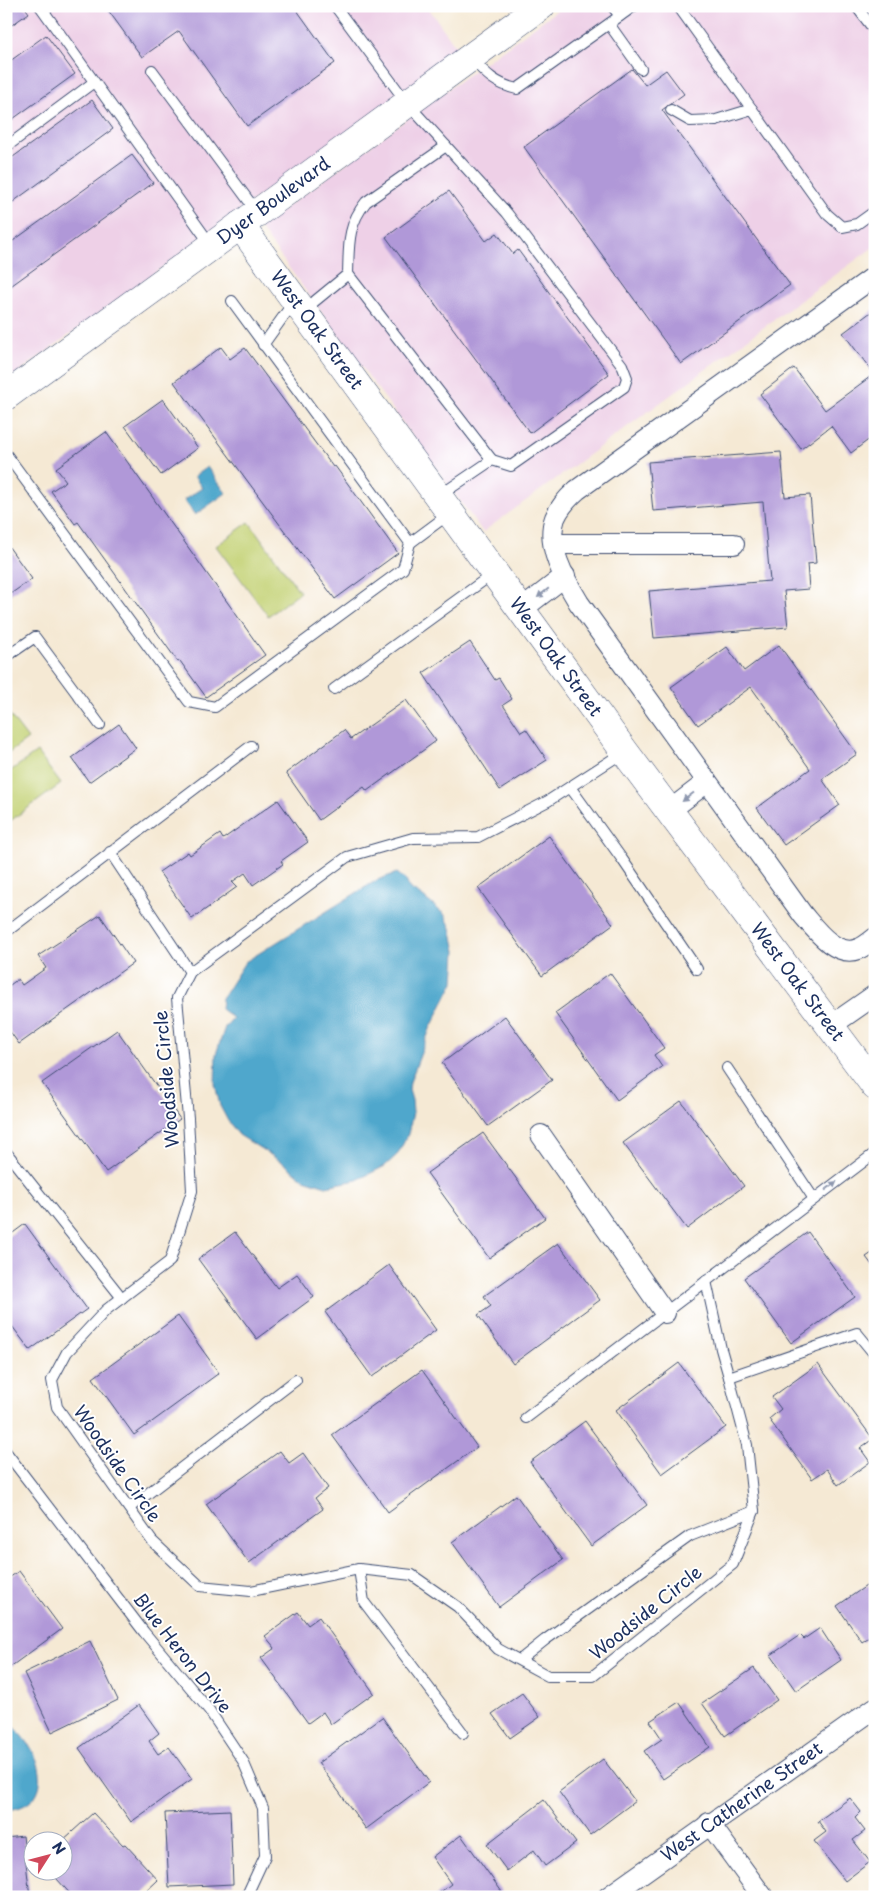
<svg xmlns="http://www.w3.org/2000/svg" width="881" height="1903" viewBox="0 0 881 1903" font-family="'Playpen Sans',sans-serif">
  <style>
    .built { fill: #eed0e7 }
    .pitch { fill: #c3d173; stroke: #6f8068 }
    .water { fill: #4fa7cc; stroke: #356b95 }
    .building { fill: #b098d8 }
    .lines { fill: none; stroke-linecap: round; stroke-linejoin: round }
    .lane-casing { stroke: #3c4b70; stroke-width: 12 }
    .street-casing { stroke: #3c4b70; stroke-width: 22 }
    .secondary-casing { stroke: #3c4b70; stroke-width: 29 }
    .lane { stroke: #fff; stroke-width: 10 }
    .street { stroke: #fff; stroke-width: 20 }
    .secondary { stroke: #fff; stroke-width: 28 }
    .oneway { fill: #8d97ae }
    .labels { text-anchor: middle; stroke-width: 4; stroke-linejoin: round; paint-order: stroke }
    .street-label { font-size: 18px; fill: #1b2f5e; stroke: #fff }
  </style>
  <rect width="100%" height="100%" fill="#fff"/>
  <filter id="ink" filterUnits="userSpaceOnUse"><feTurbulence type="fractalNoise" baseFrequency=".02" numOctaves="2"/><feDisplacementMap in="SourceGraphic" scale="10" xChannelSelector="R" yChannelSelector="G"/><feConvolveMatrix kernelMatrix="1 2 1 2 8 2 1 2 1" color-interpolation-filters="sRGB"/></filter>
  <filter id="wash" filterUnits="userSpaceOnUse"><feTurbulence type="fractalNoise" baseFrequency=".0096" numOctaves="4" result="noise"/><feDisplacementMap in="SourceGraphic" scale="20" xChannelSelector="R" yChannelSelector="G"/><feGaussianBlur stdDeviation="1.12" result="paint"/><feColorMatrix in="noise" values="0 0 0 0 0 0 0 0 0 0 0 0 0 0 0 0 0 1.4 0 .05"/><feComposite in="paint" operator="in"/></filter>
  <g filter="url(#wash)">
    <rect width="100%" height="100%" fill="#f5e9d4"/>
    <g class="built">
      <path d="M6 6H427L459 51 6 381Z"/>
      <path d="M563 6H875V246L483 532 259 227Z"/>
    </g>
    <g class="pitch">
      <path d="M249 522 300 592 268 616 216 546Z"/>
      <path d="M6 710 28 739 6 755Z"/>
      <path d="M37 752 61 784 6 824V774Z"/>
    </g>
    <g class="water">
      <path d="M207 467 226 493 195 515 184 500 202 488 194 476Z"/>
      <path d="M397 873 406 880 409 888 422 896 445 915 451 928 456 951 454 982 430 1029 410 1082 409 1090 412 1100 413 1113 408 1134 398 1154 385 1166 357 1180 326 1186 304 1179 282 1162 239 1135 228 1121 220 1106 215 1084 216 1054 225 1027 233 1018 221 1009 222 998 245 962 377 880Z"/>
      <path d="M6 1720C14 1727 22 1734 28 1743 47 1771 47 1807 6 1810Z"/>
    </g>
    <g id="blocks">
      <g class="building">
        <path d="M6 6H24L29 13 6 29Z"/>
        <path d="M105 6H294L335 63 247 126 179 31 142 57Z"/>
        <path d="M46 35 75 74 6 124V64Z"/>
        <path d="M632 69 645 85 666 70 684 94 662 110 790 285 681 364 524 147Z"/>
        <path d="M92 100 113 129 6 207V162Z"/>
        <path d="M132 155 153 183 8 288 6 285V246Z"/>
        <path d="M449 191 486 241 497 233 513 254 518 250 609 374 530 433 386 237Z"/>
        <path d="M875 309V435L851 453 831 426 801 449 760 394 794 368 825 410 874 374 843 333Z"/>
        <path d="M221 347 230 359 245 348 333 467 335 466 398 553 335 599 174 382Z"/>
        <path d="M163 399 198 448 161 475 125 426Z"/>
        <path d="M106 432 265 655 206 697 180 661 178 662 78 522 75 524 51 491 66 481 56 468Z"/>
        <path d="M781 452 785 497 810 495 816 563 807 564 809 589 784 591 788 627 654 638 649 591 770 581 763 502 653 511 648 462Z"/>
        <path d="M6 543 32 579 6 597Z"/>
        <path d="M470 642 495 680 499 678 512 699 503 705 521 732 526 729 547 760 500 790 423 673Z"/>
        <path d="M779 645 857 754 822 779 840 805 784 845 757 808 810 769 751 687 698 725 671 687 727 647 744 671Z"/>
        <path d="M406 700 436 741 367 791 364 787 319 820 286 773 344 730 351 739Z"/>
        <path d="M119 724 136 748 89 782 72 758Z"/>
        <path d="M278 800 308 842 281 861 283 864 253 885 245 873 232 882 237 887 192 919 159 872 188 852 190 855 220 834 223 839Z"/>
        <path d="M549 836 613 924 542 976 478 888Z"/>
        <path d="M100 915 133 963 19 1044 6 1026V988L18 979 22 985 46 968 38 956Z"/>
        <path d="M610 973 664 1048 654 1055 662 1067 617 1100 555 1013Z"/>
        <path d="M505 1016 552 1080 488 1126 442 1063Z"/>
        <path d="M117 1030 180 1119 106 1172 42 1083Z"/>
        <path d="M681 1101 744 1186 687 1229 623 1143Z"/>
        <path d="M483 1133 545 1218 489 1258 427 1173Z"/>
        <path d="M25 1224 87 1309 30 1350 6 1318V1238Z"/>
        <path d="M235 1232 277 1288 297 1274 314 1297 257 1339 198 1259Z"/>
        <path d="M808 1232 855 1297 791 1343 744 1278Z"/>
        <path d="M558 1243 600 1300 513 1364 478 1315 491 1306 484 1296Z"/>
        <path d="M875 1251V1269L866 1257Z"/>
        <path d="M389 1265 436 1330 372 1377 325 1312Z"/>
        <path d="M178 1316 219 1373 134 1435 93 1378Z"/>
        <path d="M679 1363 726 1427 662 1474 616 1410Z"/>
        <path d="M818 1364 873 1439 860 1448 870 1462 838 1485 827 1469 812 1479 769 1419 781 1409 772 1397Z"/>
        <path d="M422 1370 477 1447 388 1512 332 1435Z"/>
        <path d="M585 1421 647 1505 591 1546 530 1462Z"/>
        <path d="M280 1451 289 1463 303 1453 328 1488 315 1498 323 1509 249 1563 206 1504Z"/>
        <path d="M516 1495 563 1560 499 1607 452 1542Z"/>
        <path d="M19 1571 62 1629 6 1670V1580Z"/>
        <path d="M869 1584 872 1589 875 1587V1633L862 1642 837 1606Z"/>
        <path d="M298 1612 308 1625 319 1617 374 1693 331 1724 323 1712 308 1723 261 1658 275 1648 265 1636Z"/>
        <path d="M820 1628 841 1660 796 1691 771 1655 800 1635 804 1639Z"/>
        <path d="M90 1641 118 1700 52 1732 24 1673Z"/>
        <path d="M754 1668 777 1700 725 1736 702 1703Z"/>
        <path d="M522 1693 540 1717 510 1738 492 1714Z"/>
        <path d="M679 1702 710 1747 663 1779 644 1751 662 1739 650 1721Z"/>
        <path d="M139 1705 159 1733 149 1741 158 1754 169 1747 192 1779 131 1822 79 1748Z"/>
        <path d="M382 1717 429 1782 366 1829 318 1763Z"/>
        <path d="M603 1759 635 1801 590 1835 559 1792Z"/>
        <path d="M850 1798 861 1812 855 1818 865 1831 853 1840 870 1862 845 1881 814 1841 826 1832 818 1821Z"/>
        <path d="M544 1800 576 1843 545 1866 534 1850 507 1871 487 1844Z"/>
        <path d="M230 1810 233 1884 169 1887 165 1813Z"/>
        <path d="M93 1813 123 1845 125 1844 158 1880 140 1897H73L49 1870H62V1841Z"/>
        <path d="M461 1835 502 1892 495 1897H434L451 1884 432 1857Z"/>
        <path d="M23 1836 30 1897H6V1838Z"/>
      </g>
    </g>
  </g>
  <g filter="url(#ink)">
    <use href="#blocks" fill-opacity="0" stroke="#3c4b70" stroke-width="1"/>
    <g class="lines">
      <defs>
        <g id="lane">
          <path d="M40 6 211 245"/>
          <path d="M335 6 407 103 507 213 622 365 627 378 624 387 511 466 492 460 439 496"/>
          <path d="M678 6 827 214 842 227 857 224 875 211"/>
          <path d="M856 6 875 31"/>
          <path d="M620 16 634 6"/>
          <path d="M609 24 641 69"/>
          <path d="M471 58C486 74 495 84 517 89L620 16 612 6"/>
          <path d="M152 70 257 212"/>
          <path d="M671 110 690 121 716 120 752 109"/>
          <path d="M6 147 94 82"/>
          <path d="M348 274C349 246 347 225 366 202L446 146"/>
          <path d="M304 310 348 274 492 460"/>
          <path d="M263 345 293 303"/>
          <path d="M6 454 189 702 215 707 403 569 410 543 232 301"/>
          <path d="M410 543 449 514"/>
          <path d="M6 657 35 637 100 725"/>
          <path d="M334 689 494 573"/>
          <path d="M624 752 548 801 478 837 413 838 347 857 190 972 177 998 188 1118 192 1191 170 1261 106 1310 67 1352 52 1380 57 1407 152 1541 200 1586 251 1591 359 1569 412 1575 458 1607 498 1649 548 1676H593L733 1564 754 1511 747 1445 729 1377 857 1333 875 1355"/>
          <path d="M570 787 622 859 697 969"/>
          <path d="M110 852 190 972"/>
          <path d="M6 932 251 746"/>
          <path d="M727 1068 814 1199"/>
          <path d="M6 1152 122 1298"/>
          <path d="M706 1281 721 1349 729 1377"/>
          <path d="M526 1418 875 1153"/>
          <path d="M6 1452 144 1632 209 1710 243 1761 263 1808 265 1856 246 1897"/>
          <path d="M129 1508 296 1380"/>
          <path d="M359 1569 364 1602 463 1733"/>
          <path d="M520 1660 545 1640 690 1536 754 1511"/>
        </g>
        <g id="street">
          <path d="M875 276 577 490C568 498 560 506 555 518 545 545 565 580 579 603L803 915C815 929 836 958 858 949 864 947 870 942 875 938"/>
          <path d="M554 544H734"/>
          <path d="M521 610 565 576"/>
          <path d="M669 811 707 782"/>
          <path d="M829 1027 875 995"/>
          <path d="M541 1135 665 1313"/>
          <path d="M709 1823 763 1897"/>
          <path id="s1" d="M608 1897 875 1708"/>
        </g>
        <g id="secondary">
          <path id="s2" d="M240 225 625 752 875 1086"/>
          <path id="s3" d="M6 396 541 6"/>
        </g>
      </defs>
      <use href="#lane" class="lane-casing"/>
      <use href="#street" class="street-casing"/>
      <use href="#secondary" class="secondary-casing"/>
      <use href="#lane" class="lane"/>
      <use href="#street" class="street"/>
      <use href="#secondary" class="secondary"/>
    </g>
    <defs><path id="oneway-solid" d="M-6-.8H1V-3.2L6.5 0L1 3.2V.8H-6Z" transform="scale(1.25)"/></defs>
    <g class="oneway">
      <use href="#oneway-solid" transform="translate(543 593) rotate(141)"/>
      <use href="#oneway-solid" transform="translate(688 797) rotate(143)"/>
      <use href="#oneway-solid" transform="translate(831 1186) rotate(-37)"/>
    </g>
  </g>
  <g class="labels">
    <g class="street-label">
      <text dy="6" stroke="none"><textPath href="#s3" startOffset="331">Dyer Boulevard</textPath></text>
      <text dy="6" stroke="none"><textPath href="#s2" startOffset="130">West Oak Street</textPath></text>
      <text dy="6" stroke="none"><textPath href="#s2" startOffset="535">West Oak Street</textPath></text>
      <text dy="6" stroke="none"><textPath href="#s2" startOffset="940">West Oak Street</textPath></text>
      <text transform="translate(167 1079) rotate(-95)" y="6">Woodside Circle</text>
      <text transform="translate(117 1464) rotate(55)" y="6">Woodside Circle</text>
      <text transform="translate(646 1613) rotate(-39)" y="6">Woodside Circle</text>
      <text transform="translate(182 1653) rotate(52)" y="6">Blue Heron Drive</text>
      <text dy="6" stroke="none"><textPath href="#s1" startOffset="164">West Catherine Street</textPath></text>
    </g>
  </g>
  <rect width="881" height="1903" fill="none" stroke="#fff" stroke-width="25"/>
  <g transform="translate(48 1856) rotate(54)"><circle r="24" fill="#ffffff" stroke="#a4acbf"/>
  <path d="M0-4L9 19L0 12L-9 19Z" fill="#d1495b"/>
  <text y="-8" font-size="14" font-weight="bold" text-anchor="middle" fill="#1b2f5e">N</text>
  </g>
</svg>
